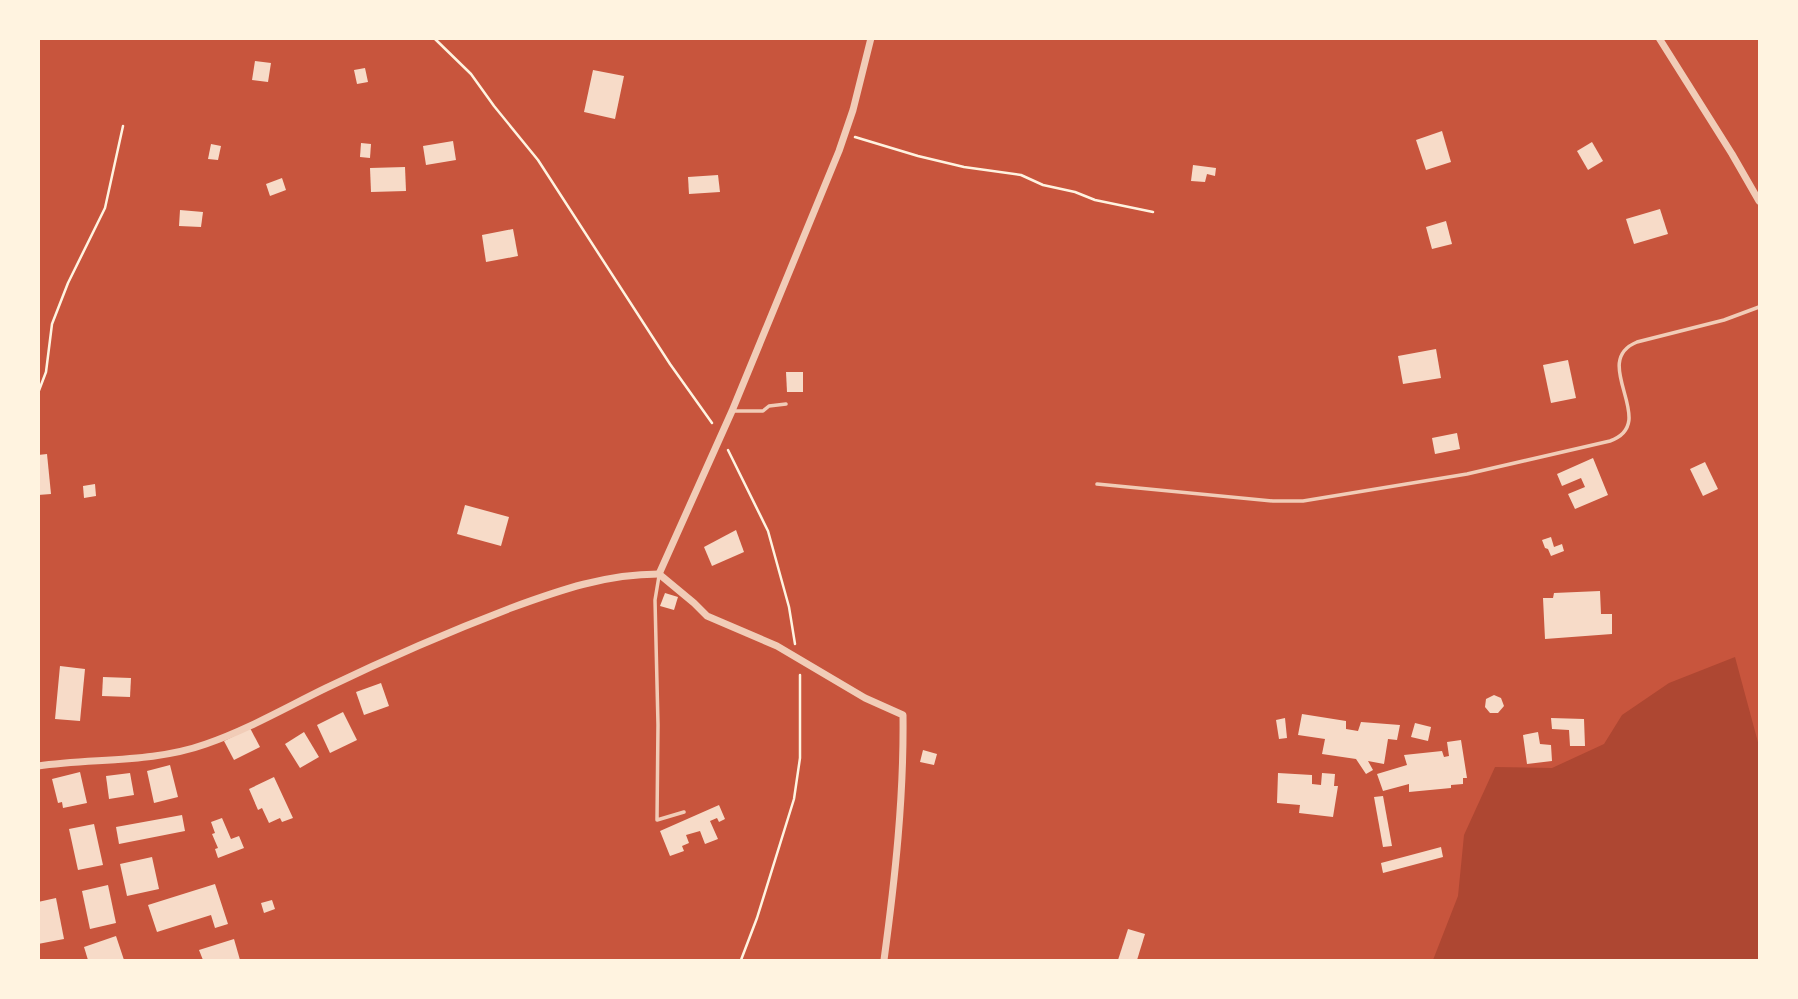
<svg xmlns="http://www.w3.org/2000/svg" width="1798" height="999" viewBox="0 0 1798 999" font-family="'DejaVu Sans',sans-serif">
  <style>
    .green { fill: #ae4732 }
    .building { fill: #f7dbc8 }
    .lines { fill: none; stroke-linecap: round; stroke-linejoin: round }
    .path { stroke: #fff3e0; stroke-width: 2.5 }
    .service { stroke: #f1ccb7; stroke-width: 3.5 }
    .minor { stroke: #f1ccb7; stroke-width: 7 }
  </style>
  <rect width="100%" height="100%" fill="#c8553d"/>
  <path class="green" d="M1735 657 1759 746V960H1433L1458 896 1464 835 1495 767 1552 768 1604 744 1622 715 1669 683Z"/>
  <g class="building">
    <path d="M255 61 271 63 268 82 252 80Z"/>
    <path d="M365 68 368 82 357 84 354 70Z"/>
    <path d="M593 70 624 76 615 119 584 112Z"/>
    <path d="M1442 131 1451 162 1426 170 1416 140Z"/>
    <path d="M453 141 456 160 426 165 423 146Z"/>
    <path d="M1592 142 1603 161 1588 170 1577 151Z"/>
    <path d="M361 143 371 144 370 158 360 157Z"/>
    <path d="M211 144 221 146 218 160 208 159Z"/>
    <path d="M1193 165 1216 168 1215 176 1207 174 1205 182 1191 181Z"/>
    <path d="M405 167 406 191 371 192 370 168Z"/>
    <path d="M718 175 720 192 689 194 688 177Z"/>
    <path d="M282 178 286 190 270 196 266 184Z"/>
    <path d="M1660 209 1668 234 1634 244 1626 219Z"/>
    <path d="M180 210 203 212 201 227 179 226Z"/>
    <path d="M1446 221 1452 244 1432 249 1426 227Z"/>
    <path d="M513 229 518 256 486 262 482 235Z"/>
    <path d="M1436 349 1441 378 1403 384 1398 356Z"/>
    <path d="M1568 360 1576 398 1551 403 1543 365Z"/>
    <path d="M786 372H803V392H787Z"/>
    <path d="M1457 433 1460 449 1435 454 1432 438Z"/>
    <path d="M47 454 51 494 38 495V455Z"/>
    <path d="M1593 458 1608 495 1575 509 1568 494 1585 487 1581 478 1562 486 1557 474Z"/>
    <path d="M1705 462 1718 489 1703 496 1690 469Z"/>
    <path d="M95 484 96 496 84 498 83 486Z"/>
    <path d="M465 505 509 517 501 546 457 534Z"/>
    <path d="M736 530 744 552 712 566 704 547Z"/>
    <path d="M1551 537 1554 547 1562 544 1564 551 1551 556 1548 549 1545 548 1542 540Z"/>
    <path d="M1600 591 1601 614H1612V634L1545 639 1543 598H1553L1554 593Z"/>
    <path d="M665 593 678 597 674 610 660 606Z"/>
    <path d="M60 666 85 669 80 721 55 719Z"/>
    <path d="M103 677 131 678 130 697 102 696Z"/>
    <path d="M381 683 389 706 364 715 356 692Z"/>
    <path d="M1494 695 1501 698 1504 706 1498 713H1490L1485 707 1486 699Z"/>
    <path d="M343 712 357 740 330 753 317 725Z"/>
    <path d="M1302 714 1346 721V729L1358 731 1361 722 1400 725 1397 740 1388 739 1384 764 1368 761 1373 770 1366 774 1356 759 1322 754 1325 739 1298 735Z"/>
    <path d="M1285 718 1287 738 1279 739 1276 720Z"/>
    <path d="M1551 718 1584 719 1585 746H1570L1569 730 1552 729Z"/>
    <path d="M1415 723 1431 727 1428 741 1411 737Z"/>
    <path d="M250 728 260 747 234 760 224 741Z"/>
    <path d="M304 732 319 757 300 768 285 744Z"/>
    <path d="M1538 732 1540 744 1551 745 1552 761 1527 764 1523 735Z"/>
    <path d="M1461 740 1467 778H1463V784L1451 785V788L1409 792V784L1383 791 1377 774 1407 765 1404 755 1442 751 1444 757 1449 756 1447 742Z"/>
    <path d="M923 750 937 754 934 765 920 762Z"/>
    <path d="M170 765 178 797 154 803 147 771Z"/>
    <path d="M80 772 87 803 63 808 62 802 58 803 52 779Z"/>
    <path d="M130 773 134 795 109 799 106 776Z"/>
    <path d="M1278 773 1312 775V784L1321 785 1322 773 1335 774 1334 786H1338L1333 817 1299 813 1300 805 1277 803Z"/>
    <path d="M274 777 293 818 282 822 280 818 269 823 262 808 258 810 249 789Z"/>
    <path d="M1383 796 1392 846 1383 847 1374 797Z"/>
    <path d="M719 805 725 819 719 822 717 818 710 821 718 839 705 844 700 831 686 835 689 843 682 846 684 851 670 856 660 831Z"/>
    <path d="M182 815 185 831 119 844 116 827Z"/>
    <path d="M222 818 231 839 239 836 244 848 218 858 215 849 218 848 212 834 215 833 211 822Z"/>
    <path d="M94 824 103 865 78 870 69 829Z"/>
    <path d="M1441 847 1443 857 1383 873 1381 863Z"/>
    <path d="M152 857 159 889 127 896 120 864Z"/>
    <path d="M215 884 228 924 215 928 211 915 157 932 148 905Z"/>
    <path d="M108 885 116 923 90 929 82 891Z"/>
    <path d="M56 898 64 939 38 944V902Z"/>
    <path d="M272 900 275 909 264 913 261 903Z"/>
    <path d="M1128 929 1145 934 1137 960H1118Z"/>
    <path d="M116 936 124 960H88L84 947Z"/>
    <path d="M234 939 240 960H203L199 950Z"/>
  </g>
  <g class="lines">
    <g class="path">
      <path d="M434 38 471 74 494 106 538 160 670 364 712 423"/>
      <path d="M855 137 918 156 964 167 1021 175 1043 185 1075 192 1095 200 1153 212"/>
      <path d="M38 393 46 372 52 324 68 283 105 208 123 126"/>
      <path d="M728 450 768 531 789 607 795 644"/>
      <path d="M741 960 757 918 794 799 800 758V675"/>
    </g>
    <g class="service">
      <path d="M734 411H763L769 406 786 404"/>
      <path d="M1097 484 1273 501H1303L1467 474 1610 441C1661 423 1588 362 1637 342L1724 320 1759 307"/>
      <path d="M659 576 655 600 658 725 657 820 684 812"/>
    </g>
    <g class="minor">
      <path d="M1659 38 1732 154 1759 201"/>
      <path d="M659 574 732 411 839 151 853 110 871 38"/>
      <path d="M659 574 694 603 707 616 777 646 865 698 903 715C904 797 895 879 884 960"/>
      <path d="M38 766C94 758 153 763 206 744 247 730 287 707 326 688 386 659 448 632 511 608 560 590 606 574 659 574"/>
    </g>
  </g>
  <rect width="1798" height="999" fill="none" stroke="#fff3e0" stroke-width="80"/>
</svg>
